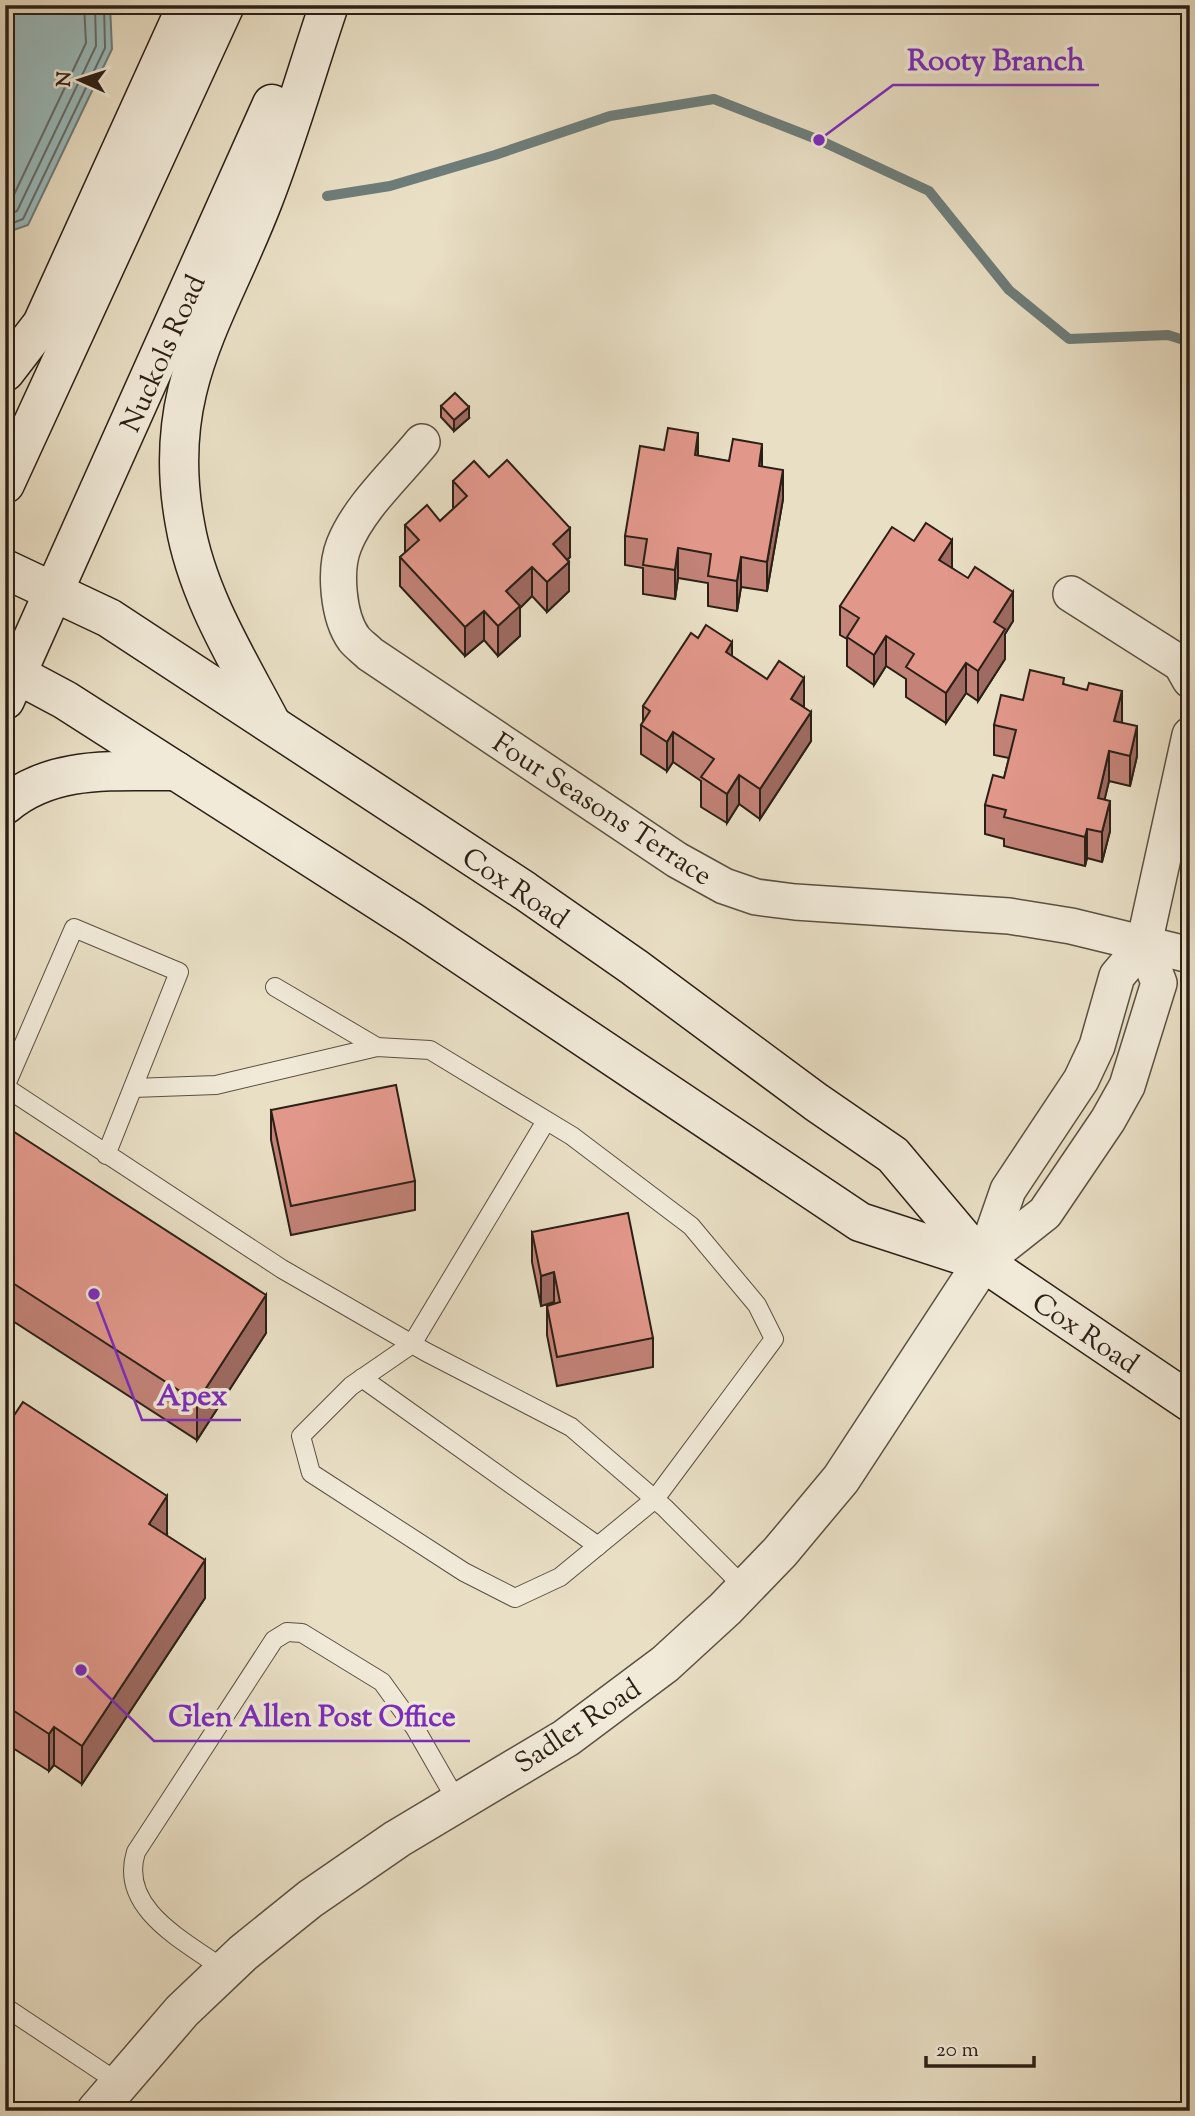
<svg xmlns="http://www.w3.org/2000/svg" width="1195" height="2116" viewBox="0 0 1195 2116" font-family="'Sorts Mill Goudy',serif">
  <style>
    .water { fill: #9abbbd; stroke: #6e7d7a; stroke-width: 2 }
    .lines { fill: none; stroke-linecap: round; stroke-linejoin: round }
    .shore { stroke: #636e6a; stroke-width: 2 }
    .stream { stroke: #6e7d7a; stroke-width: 10 }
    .service-casing { stroke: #5b5042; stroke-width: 20 }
    .minor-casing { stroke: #5b5042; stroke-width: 38 }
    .tertiary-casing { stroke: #5b5042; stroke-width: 41 }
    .secondary-casing { stroke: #2c2016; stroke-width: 41 }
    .service { stroke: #f1ead9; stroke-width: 18 }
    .minor { stroke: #f1ead9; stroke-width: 35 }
    .tertiary { stroke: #f1ead9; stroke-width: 38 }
    .secondary { stroke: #f1ead9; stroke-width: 38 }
    .wall { fill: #c28277; stroke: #2c2016; stroke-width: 2 }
    .shaded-wall { fill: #9e6a61; stroke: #2c2016; stroke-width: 2 }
    .building { fill: #e1978a; stroke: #2c2016; stroke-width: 2 }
    .labels { text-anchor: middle; stroke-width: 7; stroke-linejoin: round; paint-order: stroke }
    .street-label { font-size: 28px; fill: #2c2016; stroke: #f1ead9 }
    .leader { fill: none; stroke: #7b2cbf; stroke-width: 2.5 }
    .callout-dot { fill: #7b2cbf; stroke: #f1ead9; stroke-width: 2.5 }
    .callout-label { font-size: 30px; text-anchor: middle; font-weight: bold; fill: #7b2cbf; stroke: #f1ead9; stroke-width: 7; stroke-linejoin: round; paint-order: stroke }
  </style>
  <rect width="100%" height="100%" fill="#e9dfc5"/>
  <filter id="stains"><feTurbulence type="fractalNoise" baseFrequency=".00286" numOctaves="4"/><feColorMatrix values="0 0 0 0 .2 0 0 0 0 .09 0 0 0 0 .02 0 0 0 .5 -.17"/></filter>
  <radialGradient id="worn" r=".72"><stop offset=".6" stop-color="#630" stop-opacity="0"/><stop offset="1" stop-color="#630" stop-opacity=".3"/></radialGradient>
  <path class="water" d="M5 5H110L112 49 28 225 5 233Z"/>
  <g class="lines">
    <g class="shore">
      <path d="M5 205 10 203 86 43 84 5"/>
      <path d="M5 216 17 211 96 46 95 5"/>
      <path d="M5 226 23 219 105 48 104 5"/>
    </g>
    <path class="stream" d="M327 196 390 186 495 155 610 116 714 99 819 140 929 191 1009 290 1069 339 1168 335 1190 342"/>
    <defs>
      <g id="service">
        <path d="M275 987 377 1047"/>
        <path d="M133 1088 216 1085 377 1047 430 1050 572 1136 691 1226 757 1305 774 1339 655 1499 560 1577 515 1598 464 1572 311 1473 301 1436 351 1386 412 1344 546 1121"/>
        <path d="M106 1155 179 972 74 928 5 1087 282 1269 426 1352 571 1427 665 1508 745 1588"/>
        <path d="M362 1378 598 1546"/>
        <path d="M225 1970C185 1941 118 1909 136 1852L274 1640 287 1632 302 1633 382 1682 415 1728 458 1803"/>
        <path d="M5 2007 119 2083"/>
      </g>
      <g id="minor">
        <path d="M422 442C397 473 359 507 344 545 334 570 338 617 354 639 358 644 365 649 370 654L677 860 724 886 756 897 795 902 1009 916 1071 926 1190 955"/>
        <path d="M1071 594 1181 664 1190 680"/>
        <path d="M983 1262 1008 1190 1081 1080 1097 1046 1117 976 1144 944 1190 735"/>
        <path d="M983 1262 1045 1213 1108 1120 1127 1086 1159 983 1144 944"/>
      </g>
      <path id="tertiary" d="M96 2111 182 2011 243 1953 310 1899 397 1839 566 1738 665 1664 725 1609 780 1552 841 1479 983 1262"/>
      <g id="secondary">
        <path d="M5 372 42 324 187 5"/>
        <path d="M5 484 225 5"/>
        <path d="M5 569 109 618 525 891 634 967 816 1102 893 1155 983 1262"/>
        <path d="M5 668 65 700 412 922 860 1222 983 1262 1190 1402"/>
        <path d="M5 700 272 104"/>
        <path d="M271 723C238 660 197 595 185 524 160 389 217 320 263 201 288 137 307 70 329 5"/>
        <path d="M5 805C54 764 116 772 176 771"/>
      </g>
    </defs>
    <use href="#service" class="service-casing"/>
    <use href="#minor" class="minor-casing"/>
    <use href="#tertiary" class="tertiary-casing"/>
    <use href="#secondary" class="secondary-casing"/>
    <use href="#service" class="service"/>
    <use href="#minor" class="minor"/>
    <use href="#tertiary" class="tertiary"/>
    <use href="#secondary" class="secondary"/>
  </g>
  <g class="wall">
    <path d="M441 406 469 418 454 431 441 417Z"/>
    <path d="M698 456 762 467 783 499 767 591 741 587 737 611 708 606V583L678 578 675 599 643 594V568L625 565V536Z"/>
    <path d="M489 477 570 557 567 560 569 591 547 612 532 596 520 608V636L498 656 484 640 465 656 400 586V557L405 553V525L440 521 453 509V481Z"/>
    <path d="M952 568 1013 621 1005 634V659L978 701 966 693 946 723 906 697V679L886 666 874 685 847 666V639L840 635V606Z"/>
    <path d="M698 638 732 656 804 707 811 741 760 819 739 804 727 823 701 807V781L673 762 667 771 641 754V725L643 722V706Z"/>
    <path d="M1064 684 1122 721 1121 723 1137 756 1130 786 1109 781 1104 800 1110 831 1102 862 1087 858 1085 866 1004 846V839L985 834V805L1004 778 1009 758 994 755V725L1023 700Z"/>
    <path d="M271 1110 415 1181V1210L291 1235 271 1140Z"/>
    <path d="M5 1126 266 1333 197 1440 5 1316Z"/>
    <path d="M532 1232 653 1338V1367L557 1386 547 1335V1306L555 1304 554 1302 541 1306 532 1262Z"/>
    <path d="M5 1429 167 1534 166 1535 205 1598 82 1784 54 1765 49 1771 5 1743Z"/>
  </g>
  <g class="shaded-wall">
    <path d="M469 407V418L454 431V420Z"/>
    <path d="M698 433V462L695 455Z"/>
    <path d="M762 444V474L759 466Z"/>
    <path d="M783 470V499L767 591V562Z"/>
    <path d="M570 528V557L553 574V544Z"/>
    <path d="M952 540V570L939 560Z"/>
    <path d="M678 548V578L675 599V570Z"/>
    <path d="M741 557V587L737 611V581Z"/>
    <path d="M569 562V591L547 612V582Z"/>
    <path d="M532 567V596L520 608V636L498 656V626L506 591Z"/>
    <path d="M1013 592V621L1005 634V659L978 701V671L994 622Z"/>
    <path d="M484 611V640L465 656V627Z"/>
    <path d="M886 636V666L874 685V655Z"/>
    <path d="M732 642V671L726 652Z"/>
    <path d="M966 663V693L946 723V693Z"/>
    <path d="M804 678V707L791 699Z"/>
    <path d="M1122 691V721L1114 751V721Z"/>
    <path d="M811 712V741L760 819V789Z"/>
    <path d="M1137 726V756L1130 786V756Z"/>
    <path d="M673 732V762L667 771V742Z"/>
    <path d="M1109 751V781L1098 828V798Z"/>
    <path d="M739 775V804L727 823V794Z"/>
    <path d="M1110 801V831L1102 862V832Z"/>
    <path d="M1087 829V858L1085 866V837Z"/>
    <path d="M554 1272V1302L541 1306V1276Z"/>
    <path d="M266 1295V1333L197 1440V1402Z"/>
    <path d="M167 1496V1534L149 1561V1524Z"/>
    <path d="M205 1560V1598L82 1784V1746Z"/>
    <path d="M54 1727V1765L49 1771V1734Z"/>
  </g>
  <g class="building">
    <path d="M455 393 469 407 454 420 441 406Z"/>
    <path d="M668 428 698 433 695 455 729 461 733 439 762 444 759 466 783 470 767 562 741 557 737 581 708 576 711 554 678 548 675 570 643 565 647 539 625 536 640 446 664 450Z"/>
    <path d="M507 460 570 528 553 544 569 562 547 582 532 567 506 591 520 606 498 626 484 611 465 627 400 557 419 540 405 525 427 505 440 521 467 496 453 481 474 461 489 477Z"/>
    <path d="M926 523 952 540 939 560 968 578 975 567 1013 592 994 622 1005 629 978 671 966 663 946 693 906 667 914 654 886 636 874 655 847 637 859 618 840 606 892 527 914 541Z"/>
    <path d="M706 625 732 642 726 652 767 679 779 661 804 678 791 699 811 712 760 789 739 775 727 794 701 777 714 759 673 732 667 742 641 725 650 711 643 706 691 633 698 638Z"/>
    <path d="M1030 670 1064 678 1063 684 1087 690 1089 683 1122 691 1114 721 1137 726 1130 756 1109 751 1098 798 1110 801 1102 832 1087 829 1085 837 1004 817 1006 810 985 805 993 775 1004 778 1016 730 994 725 1001 695 1023 700Z"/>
    <path d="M396 1085 415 1181 291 1206 271 1110Z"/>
    <path d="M5 1126 266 1295 197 1402 5 1278Z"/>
    <path d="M628 1213 653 1338 557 1357 547 1306 560 1302 554 1272 541 1276 532 1232Z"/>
    <path d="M23 1402 167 1496 149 1524 205 1560 82 1746 54 1727 49 1734 5 1705V1429Z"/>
  </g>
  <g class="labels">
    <g class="street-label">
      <text transform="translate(162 353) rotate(-66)" y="10">Nuckols Road</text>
      <text transform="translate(603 808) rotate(33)" y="10">Four Seasons Terrace</text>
      <text transform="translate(516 887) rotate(34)" y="10">Cox Road</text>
      <text transform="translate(1086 1332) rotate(34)" y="10">Cox Road</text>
      <text transform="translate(577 1725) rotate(-34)" y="10">Sadler Road</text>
    </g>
  </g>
  <path class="leader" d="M819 140L893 85H1099M94 1294L142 1420H241M81 1670L154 1741H470"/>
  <g class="callout-dot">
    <circle cx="819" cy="140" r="7"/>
    <circle cx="94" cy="1294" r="7"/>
    <circle cx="81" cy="1670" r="7"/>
  </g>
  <g class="callout-label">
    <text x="996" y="70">Rooty Branch</text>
    <text x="192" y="1405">Apex</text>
    <text x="312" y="1726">Glen Allen Post Office</text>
  </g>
  <rect width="1195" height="2116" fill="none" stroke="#e9dfc5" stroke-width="28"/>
  <rect x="7" y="7" width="1181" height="2102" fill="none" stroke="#2c2016" stroke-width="3.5"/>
  <rect x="14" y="14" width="1167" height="2088" fill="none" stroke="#2c2016" stroke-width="2"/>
  <g transform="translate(80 80) rotate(273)" stroke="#f1ead9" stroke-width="5" paint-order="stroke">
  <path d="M0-5L12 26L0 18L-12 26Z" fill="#2c2016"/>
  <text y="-10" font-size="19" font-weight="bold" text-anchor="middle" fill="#2c2016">N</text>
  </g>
  <path d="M926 2056v10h108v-10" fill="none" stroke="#2c2016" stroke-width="3.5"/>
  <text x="936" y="2056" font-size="21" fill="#2c2016" stroke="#f1ead9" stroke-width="5" paint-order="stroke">20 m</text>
  <rect width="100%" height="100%" filter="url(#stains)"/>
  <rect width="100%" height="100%" fill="url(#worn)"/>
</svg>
